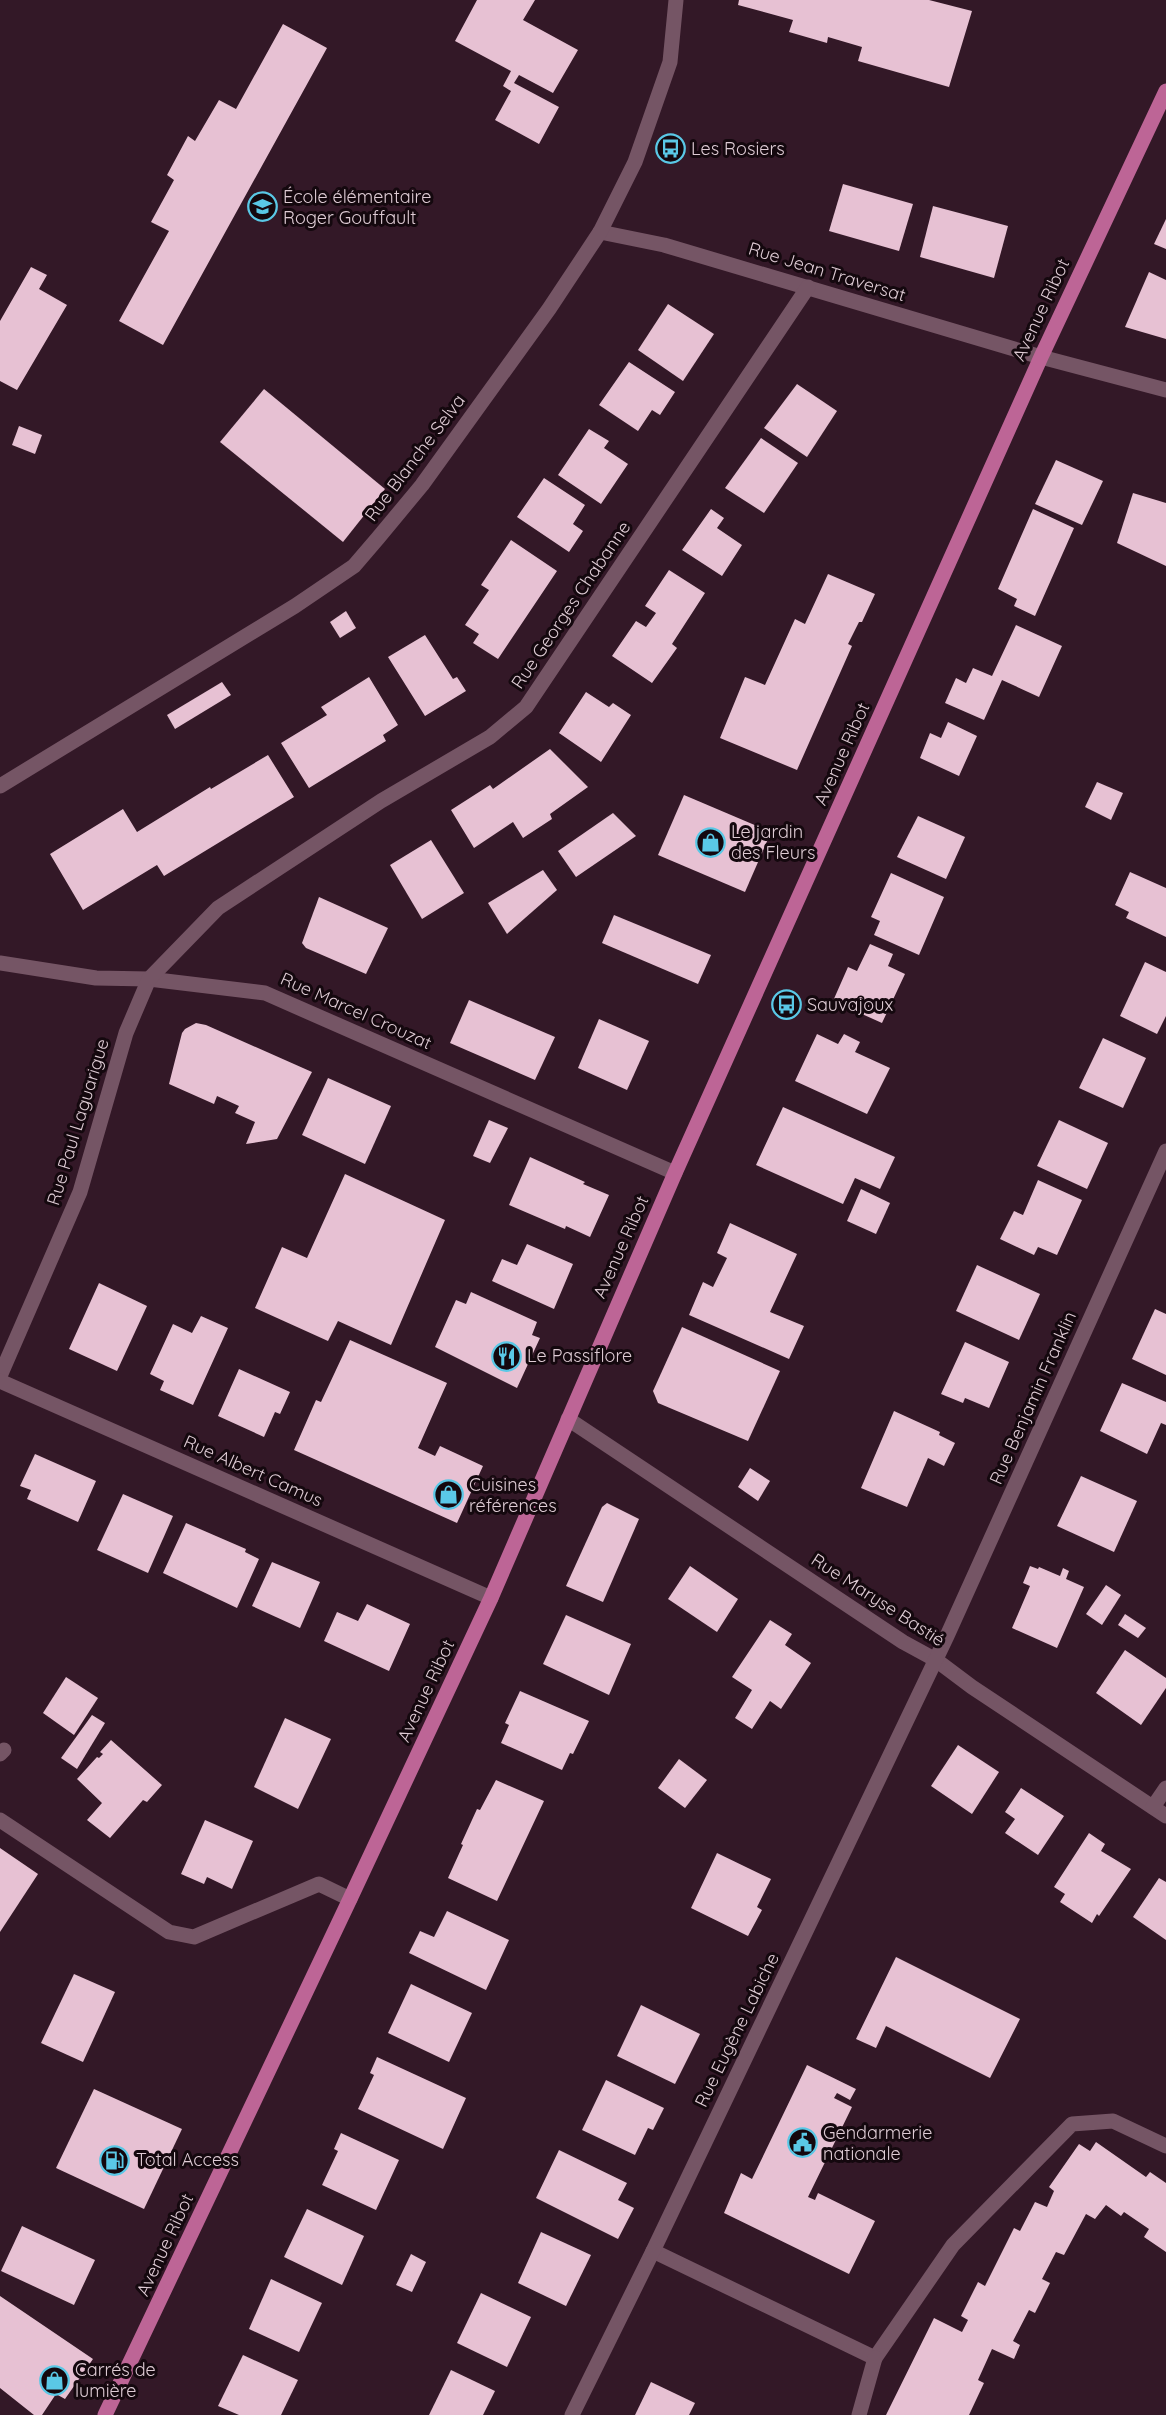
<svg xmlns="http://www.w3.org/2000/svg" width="1166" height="2415" viewBox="0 0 1166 2415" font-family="Quicksand,sans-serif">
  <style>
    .building { fill: #e7c1d3 }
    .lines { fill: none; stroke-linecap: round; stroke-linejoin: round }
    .service { stroke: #755565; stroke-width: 15 }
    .minor { stroke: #755565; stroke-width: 15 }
    .primary { stroke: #bd6596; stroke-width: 15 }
    .labels { text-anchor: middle; stroke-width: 6; stroke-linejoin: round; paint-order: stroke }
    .poi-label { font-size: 18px; fill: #decbd4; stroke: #14080e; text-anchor: start }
    .street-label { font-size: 18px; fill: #decbd4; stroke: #14080e }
  </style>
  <rect width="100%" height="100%" fill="#331827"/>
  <g class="building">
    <path d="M477 0H535L523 20 578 50 553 93 519 75 514 83 559 107 539 144 495 120 511 91 503 86 511 71 455 41Z"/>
    <path d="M739 0H929L972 11 949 87 858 61 862 47 828 37 827 43 789 32 793 20 738 5Z"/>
    <path d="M283 24 327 48 163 345 119 321 169 231 151 222 174 180 167 175 188 136 195 141 219 100 236 109Z"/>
    <path d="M843 184 913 204 899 251 829 231Z"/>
    <path d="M933 206 1008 226 994 278 920 257Z"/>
    <path d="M1166 219V249L1154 244Z"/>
    <path d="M31 267 47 275 39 289 67 305 17 390 0 381V321Z"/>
    <path d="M1149 272 1166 280V339L1125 327Z"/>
    <path d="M668 304 714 334 683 381 638 350Z"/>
    <path d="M629 362 675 392 660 415 652 410 638 431 599 405Z"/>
    <path d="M797 384 837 411 807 457 764 428Z"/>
    <path d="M264 389 385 489 343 542 220 442Z"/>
    <path d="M19 426 42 435 35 454 12 445Z"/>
    <path d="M589 429 609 441 604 448 628 464 601 504 558 475Z"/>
    <path d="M761 438 798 463 764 513 725 488Z"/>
    <path d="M1056 460 1103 481 1082 525 1035 504Z"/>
    <path d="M544 478 585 505 573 524 583 531 569 552 517 517Z"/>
    <path d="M1133 493 1166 503V566L1117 543Z"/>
    <path d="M711 509 724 518 717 528 742 545 722 576 682 550Z"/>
    <path d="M1033 509 1074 528 1035 616 1014 606 1017 599 998 589Z"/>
    <path d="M511 540 557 571 498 659 473 643 479 634 465 625 489 590 481 585Z"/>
    <path d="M669 570 705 593 672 644 677 648 652 683 612 656 636 621 646 627 656 613 645 606Z"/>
    <path d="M828 574 875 594 862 622H859L848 644 852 646 797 770 720 738 745 677 765 685 795 619 805 624Z"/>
    <path d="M346 611 356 628 340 638 330 622Z"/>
    <path d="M1016 625 1062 646 1039 697 1002 680 984 720 945 703 956 678 966 683 973 668 992 676Z"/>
    <path d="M425 635 453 679 457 677 466 691 425 716 388 657Z"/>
    <path d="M369 677 398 725 383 735 386 741 309 788 281 743 327 715 321 707Z"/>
    <path d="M222 682 231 695 175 729 167 715Z"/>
    <path d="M586 692 609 707 613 703 631 715 601 762 559 733Z"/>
    <path d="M948 722 977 736 959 776 920 758 930 733 941 738Z"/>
    <path d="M550 749 588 787 550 814 552 819 523 838 513 822 474 848 451 810 490 785 493 789Z"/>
    <path d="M268 755 294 797 164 876 157 865 83 910 50 854 123 809 137 832 210 787 211 789Z"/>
    <path d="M1097 782 1123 793 1111 820 1085 807Z"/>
    <path d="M684 795 771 832 745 892 658 855Z"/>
    <path d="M613 813 636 836 576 877 558 851Z"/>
    <path d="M918 816 965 837 946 879 897 857Z"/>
    <path d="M431 840 464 893 422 919 390 865Z"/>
    <path d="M543 870 557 890 507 934 488 903Z"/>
    <path d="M1130 872 1166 888V937L1126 918 1129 912 1115 905Z"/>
    <path d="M891 873 944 897 919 955 874 935 880 921 871 917Z"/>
    <path d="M319 897 388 928 366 974 306 948 302 943Z"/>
    <path d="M614 915 711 955 698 984 602 943Z"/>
    <path d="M870 944 893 954 888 966 905 974 882 1023 833 1001 848 967 857 971Z"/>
    <path d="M1145 962 1166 972V1016L1157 1034 1120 1016Z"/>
    <path d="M469 1000 555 1037 535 1080 450 1043Z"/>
    <path d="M599 1019 649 1041 627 1090 578 1068Z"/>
    <path d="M196 1023 206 1025 312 1072 277 1139 246 1144 255 1122 235 1113 239 1106 217 1096 214 1104 169 1084 182 1033 185 1029Z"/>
    <path d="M817 1034 838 1044 844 1034 860 1042 855 1052 890 1068 867 1114 795 1081Z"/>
    <path d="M1103 1038 1146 1058 1123 1108 1079 1088Z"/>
    <path d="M328 1078 391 1106 365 1164 302 1135Z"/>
    <path d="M783 1107 895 1157 880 1189 855 1178 843 1204 756 1165Z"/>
    <path d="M489 1120 508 1128 490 1163 473 1156Z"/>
    <path d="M1059 1120 1108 1143 1087 1189 1037 1166Z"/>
    <path d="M530 1157 585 1182 583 1184 609 1195 590 1237 566 1226 565 1229 509 1205Z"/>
    <path d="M345 1174 445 1220 391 1345 338 1321 328 1341 255 1308 282 1247 307 1258Z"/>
    <path d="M1038 1180 1082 1200 1057 1255 1038 1247 1034 1255 1000 1239 1014 1211 1023 1215Z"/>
    <path d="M861 1189 890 1203 876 1234 847 1221Z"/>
    <path d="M730 1223 797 1254 770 1312 804 1326 789 1359 689 1315 703 1282 713 1287 727 1258 717 1253Z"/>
    <path d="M527 1244 573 1264 554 1309 492 1281 502 1259 517 1265Z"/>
    <path d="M977 1265 1040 1294 1019 1340 956 1311Z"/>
    <path d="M99 1283 147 1306 117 1371 69 1349Z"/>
    <path d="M471 1292 537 1322 532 1335 540 1338 517 1388 435 1347 456 1300 466 1304Z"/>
    <path d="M1155 1309 1166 1314V1375L1132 1359Z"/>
    <path d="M201 1316 228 1328 193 1405 160 1390 164 1381 150 1374 173 1324 192 1333Z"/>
    <path d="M682 1327 780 1371 748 1441 658 1403 653 1391Z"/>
    <path d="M350 1340 447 1383 418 1448 435 1456 440 1446 483 1466 457 1523 294 1450 316 1400 321 1402Z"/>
    <path d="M965 1342 1009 1362 989 1408 965 1398 963 1403 941 1394Z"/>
    <path d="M239 1369 290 1392 280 1414 275 1412 264 1437 218 1416Z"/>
    <path d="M1122 1383 1166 1402V1425L1161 1423 1147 1454 1100 1431Z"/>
    <path d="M894 1411 940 1432 939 1435 955 1443 944 1466 928 1458 907 1507 861 1488Z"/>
    <path d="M35 1454 96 1481 78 1522 27 1499 31 1490 20 1486Z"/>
    <path d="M750 1468 770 1481 758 1501 738 1487Z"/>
    <path d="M1081 1476 1137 1501 1114 1552 1057 1526Z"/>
    <path d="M123 1494 173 1516 148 1573 97 1550Z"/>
    <path d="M607 1503 639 1519 603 1602 566 1586 602 1507Z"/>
    <path d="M186 1523 246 1549 245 1552 259 1559 237 1608 163 1573Z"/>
    <path d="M272 1562 320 1582 300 1628 252 1606Z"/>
    <path d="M690 1566 738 1599 717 1632 668 1599Z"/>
    <path d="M1030 1566 1038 1569 1039 1567 1060 1576 1063 1568 1069 1571 1066 1579 1084 1587 1057 1648 1012 1628 1030 1586 1023 1583Z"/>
    <path d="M1106 1585 1121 1595 1102 1625 1086 1614Z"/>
    <path d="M367 1604 410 1624 389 1671 324 1641 337 1612 358 1621Z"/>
    <path d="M1125 1614 1146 1628 1138 1638 1118 1625Z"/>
    <path d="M566 1615 631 1644 609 1695 543 1664Z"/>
    <path d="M770 1620 792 1634 785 1645 811 1663 781 1709 770 1701 752 1729 735 1718 752 1690 732 1677Z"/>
    <path d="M1125 1650 1166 1678V1688L1141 1725 1096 1693Z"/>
    <path d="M66 1677 98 1698 74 1735 43 1713Z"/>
    <path d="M520 1691 589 1721 573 1754 570 1753 562 1770 501 1743 509 1725 505 1723Z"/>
    <path d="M92 1715 105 1723 77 1769 61 1758Z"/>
    <path d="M285 1718 331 1739 298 1809 254 1787Z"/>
    <path d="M111 1740 162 1785 147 1802 143 1800 110 1838 87 1820 102 1803 77 1779 97 1757 99 1758 103 1754 100 1752Z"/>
    <path d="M958 1745 999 1772 972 1814 931 1786Z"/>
    <path d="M679 1759 707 1780 685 1808 658 1788Z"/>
    <path d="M496 1780 544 1801 497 1901 448 1878 463 1845 461 1844 477 1809 480 1810Z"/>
    <path d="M1021 1788 1064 1816 1038 1855 1005 1833 1015 1819 1005 1812Z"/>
    <path d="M205 1820 253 1841 232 1889 207 1877 204 1884 181 1874Z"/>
    <path d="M1089 1833 1105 1844 1101 1851 1131 1869 1099 1916 1097 1914 1092 1923 1060 1902 1065 1894 1054 1887Z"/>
    <path d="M0 1848 38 1874 0 1932Z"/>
    <path d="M717 1853 771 1879 757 1907 762 1910 748 1936 691 1908Z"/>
    <path d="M1159 1878 1166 1882V1940L1133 1917Z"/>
    <path d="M447 1911 509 1940 486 1990 409 1953 420 1931 434 1937Z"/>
    <path d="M896 1957 1020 2019 990 2078 886 2026 876 2048 856 2039Z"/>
    <path d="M74 1974 115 1992 83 2062 41 2043Z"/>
    <path d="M411 1984 472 2013 449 2062 388 2033Z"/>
    <path d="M641 2005 700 2034 675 2084 617 2056Z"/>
    <path d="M377 2057 466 2098 443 2149 358 2109 374 2075 370 2073Z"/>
    <path d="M807 2065 856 2089 850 2100 837 2093 834 2098 852 2107 808 2197 815 2200 818 2193 875 2221 849 2274 724 2213 741 2173 752 2179Z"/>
    <path d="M606 2080 664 2108 653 2130 648 2128 635 2155 582 2130Z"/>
    <path d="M94 2089 182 2129 144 2209 56 2168Z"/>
    <path d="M341 2133 399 2160 376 2210 322 2185 338 2151 334 2149Z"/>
    <path d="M1096 2142 1146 2177 1150 2172 1166 2183V2252L1144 2237 1149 2229 1124 2212 1121 2216 1106 2205 1095 2219 1086 2214 1064 2255 1056 2252 1042 2279 1050 2283 1035 2313 1029 2310 1013 2341 1020 2345 1014 2359 992 2349 978 2380 984 2383 969 2415H886L934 2318 962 2332 968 2320 961 2316 978 2282 985 2286 1014 2228 1020 2231 1035 2202 1047 2207 1054 2191 1049 2187 1079 2144 1090 2151Z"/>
    <path d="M559 2150 627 2183 618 2200 634 2208 618 2239 536 2198Z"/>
    <path d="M307 2209 364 2236 342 2285 284 2257Z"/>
    <path d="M22 2226 95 2260 74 2305 1 2271Z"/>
    <path d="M541 2232 591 2255 566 2306 518 2283Z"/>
    <path d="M411 2254 426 2262 412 2292 396 2285Z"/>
    <path d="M271 2279 322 2303 299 2352 249 2329Z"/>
    <path d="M481 2293 531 2317 507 2367 457 2343Z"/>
    <path d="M0 2296 93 2359 65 2399 56 2394 42 2415H34L0 2388Z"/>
    <path d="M243 2355 298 2380 281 2415H239L218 2406Z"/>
    <path d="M451 2370 495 2391 483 2415H429Z"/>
    <path d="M651 2382 695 2403 689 2415H635Z"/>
  </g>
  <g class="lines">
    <g class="service">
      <path d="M0 1820 169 1932 194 1937 319 1884 350 1899"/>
      <path d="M653 2251 875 2358 953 2245 1072 2124 1113 2121 1166 2146"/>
      <path d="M859 2415 875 2358"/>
    </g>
    <g class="minor">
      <path d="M600 232 664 245 1041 357 1166 390"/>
      <path d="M0 786 295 606 354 566 378 538 422 485 549 309 600 232 635 162 670 62 676 0"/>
      <path d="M0 963 96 978 149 979 265 993 675 1173"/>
      <path d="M0 1376 80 1192 126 1033 149 979 218 908 381 801 490 737 526 707 808 287"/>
      <path d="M0 1381 491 1598"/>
      <path d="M568 1419 903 1642 936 1660 972 1687 1166 1816"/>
      <path d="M0 1754 4 1750"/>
      <path d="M1153 1807 1166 1788"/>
      <path d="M572 2415 653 2251 947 1636 1166 1151"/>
    </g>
    <path class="primary" d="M105 2415 350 1899 491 1598 675 1173 1041 357 1166 91"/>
  </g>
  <defs>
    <symbol id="bus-ring" viewBox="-11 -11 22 22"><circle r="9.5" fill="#14080e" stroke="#5ac8e6" stroke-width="1.5"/><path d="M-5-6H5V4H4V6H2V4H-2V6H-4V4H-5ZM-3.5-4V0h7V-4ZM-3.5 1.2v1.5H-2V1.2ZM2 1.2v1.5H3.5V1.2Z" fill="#5ac8e6"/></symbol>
    <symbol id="school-ring" viewBox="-11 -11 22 22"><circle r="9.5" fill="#14080e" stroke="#5ac8e6" stroke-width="1.5"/><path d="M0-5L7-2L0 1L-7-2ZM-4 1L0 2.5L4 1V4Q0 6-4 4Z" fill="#5ac8e6"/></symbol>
    <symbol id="shop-ring" viewBox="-11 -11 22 22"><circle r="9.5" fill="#14080e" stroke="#5ac8e6" stroke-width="1.5"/><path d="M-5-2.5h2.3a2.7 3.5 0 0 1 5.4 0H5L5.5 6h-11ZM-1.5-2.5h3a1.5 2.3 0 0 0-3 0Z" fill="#5ac8e6"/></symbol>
    <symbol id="restaurant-ring" viewBox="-11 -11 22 22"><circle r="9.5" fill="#14080e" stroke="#5ac8e6" stroke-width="1.5"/><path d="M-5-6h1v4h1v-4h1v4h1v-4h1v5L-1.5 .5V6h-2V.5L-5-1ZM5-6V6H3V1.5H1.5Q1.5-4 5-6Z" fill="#5ac8e6"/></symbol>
    <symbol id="civic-ring" viewBox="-11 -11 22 22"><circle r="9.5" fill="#14080e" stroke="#5ac8e6" stroke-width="1.5"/><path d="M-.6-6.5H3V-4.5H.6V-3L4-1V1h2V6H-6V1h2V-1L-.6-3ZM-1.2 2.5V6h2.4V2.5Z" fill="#5ac8e6"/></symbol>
    <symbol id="fuel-ring" viewBox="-11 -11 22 22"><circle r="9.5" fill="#14080e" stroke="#5ac8e6" stroke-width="1.5"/><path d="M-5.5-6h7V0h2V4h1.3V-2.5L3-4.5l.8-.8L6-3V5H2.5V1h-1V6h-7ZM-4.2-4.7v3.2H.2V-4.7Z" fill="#5ac8e6"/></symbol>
  </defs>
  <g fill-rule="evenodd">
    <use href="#bus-ring" x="654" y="132" width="33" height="33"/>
    <use href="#school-ring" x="246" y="190" width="33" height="33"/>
    <use href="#shop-ring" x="694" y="826" width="33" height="33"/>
    <use href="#bus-ring" x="770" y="988" width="33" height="33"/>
    <use href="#restaurant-ring" x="490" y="1340" width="33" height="33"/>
    <use href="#shop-ring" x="432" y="1478" width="33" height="33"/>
    <use href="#civic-ring" x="786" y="2126" width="33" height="33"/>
    <use href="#fuel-ring" x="98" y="2144" width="33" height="33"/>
    <use href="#shop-ring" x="38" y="2364" width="33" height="33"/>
  </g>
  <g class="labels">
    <g class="poi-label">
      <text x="691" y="155">Les Rosiers</text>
      <text x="283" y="203">École élémentaire<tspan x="283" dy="21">Roger Gouffault</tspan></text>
      <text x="731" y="838">Le jardin<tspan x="731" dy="21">des Fleurs</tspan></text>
      <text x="807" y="1011">Sauvajoux</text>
      <text x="527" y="1362">Le Passiflore</text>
      <text x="469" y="1491">Cuisines<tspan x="469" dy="21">références</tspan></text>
      <text x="823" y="2139">Gendarmerie<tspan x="823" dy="21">nationale</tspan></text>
      <text x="136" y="2166">Total Access</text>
      <text x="75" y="2376">Carrés de<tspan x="75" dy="21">lumière</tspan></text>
    </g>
    <g class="street-label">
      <text transform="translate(827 272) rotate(17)" y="6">Rue Jean Traversat</text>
      <text transform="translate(1041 310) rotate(-65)" y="6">Avenue Ribot</text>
      <text transform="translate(415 458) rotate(-53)" y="6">Rue Blanche Selva</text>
      <text transform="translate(571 605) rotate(-56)" y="6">Rue Georges Chabanne</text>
      <text transform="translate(842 754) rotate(-66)" y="6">Avenue Ribot</text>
      <text transform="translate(356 1011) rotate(24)" y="6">Rue Marcel Crouzat</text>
      <text transform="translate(78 1122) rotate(-73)" y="6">Rue Paul Laguarigue</text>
      <text transform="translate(621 1247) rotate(-66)" y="6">Avenue Ribot</text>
      <text transform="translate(1033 1398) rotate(-66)" y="6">Rue Benjamin Franklin</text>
      <text transform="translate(253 1471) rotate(24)" y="6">Rue Albert Camus</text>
      <text transform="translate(878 1600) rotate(33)" y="6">Rue Maryse Bastié</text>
      <text transform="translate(426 1691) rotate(-65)" y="6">Avenue Ribot</text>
      <text transform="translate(737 2030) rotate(-64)" y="6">Rue Eugène Labiche</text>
      <text transform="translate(165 2245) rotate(-65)" y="6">Avenue Ribot</text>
    </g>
  </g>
</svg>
